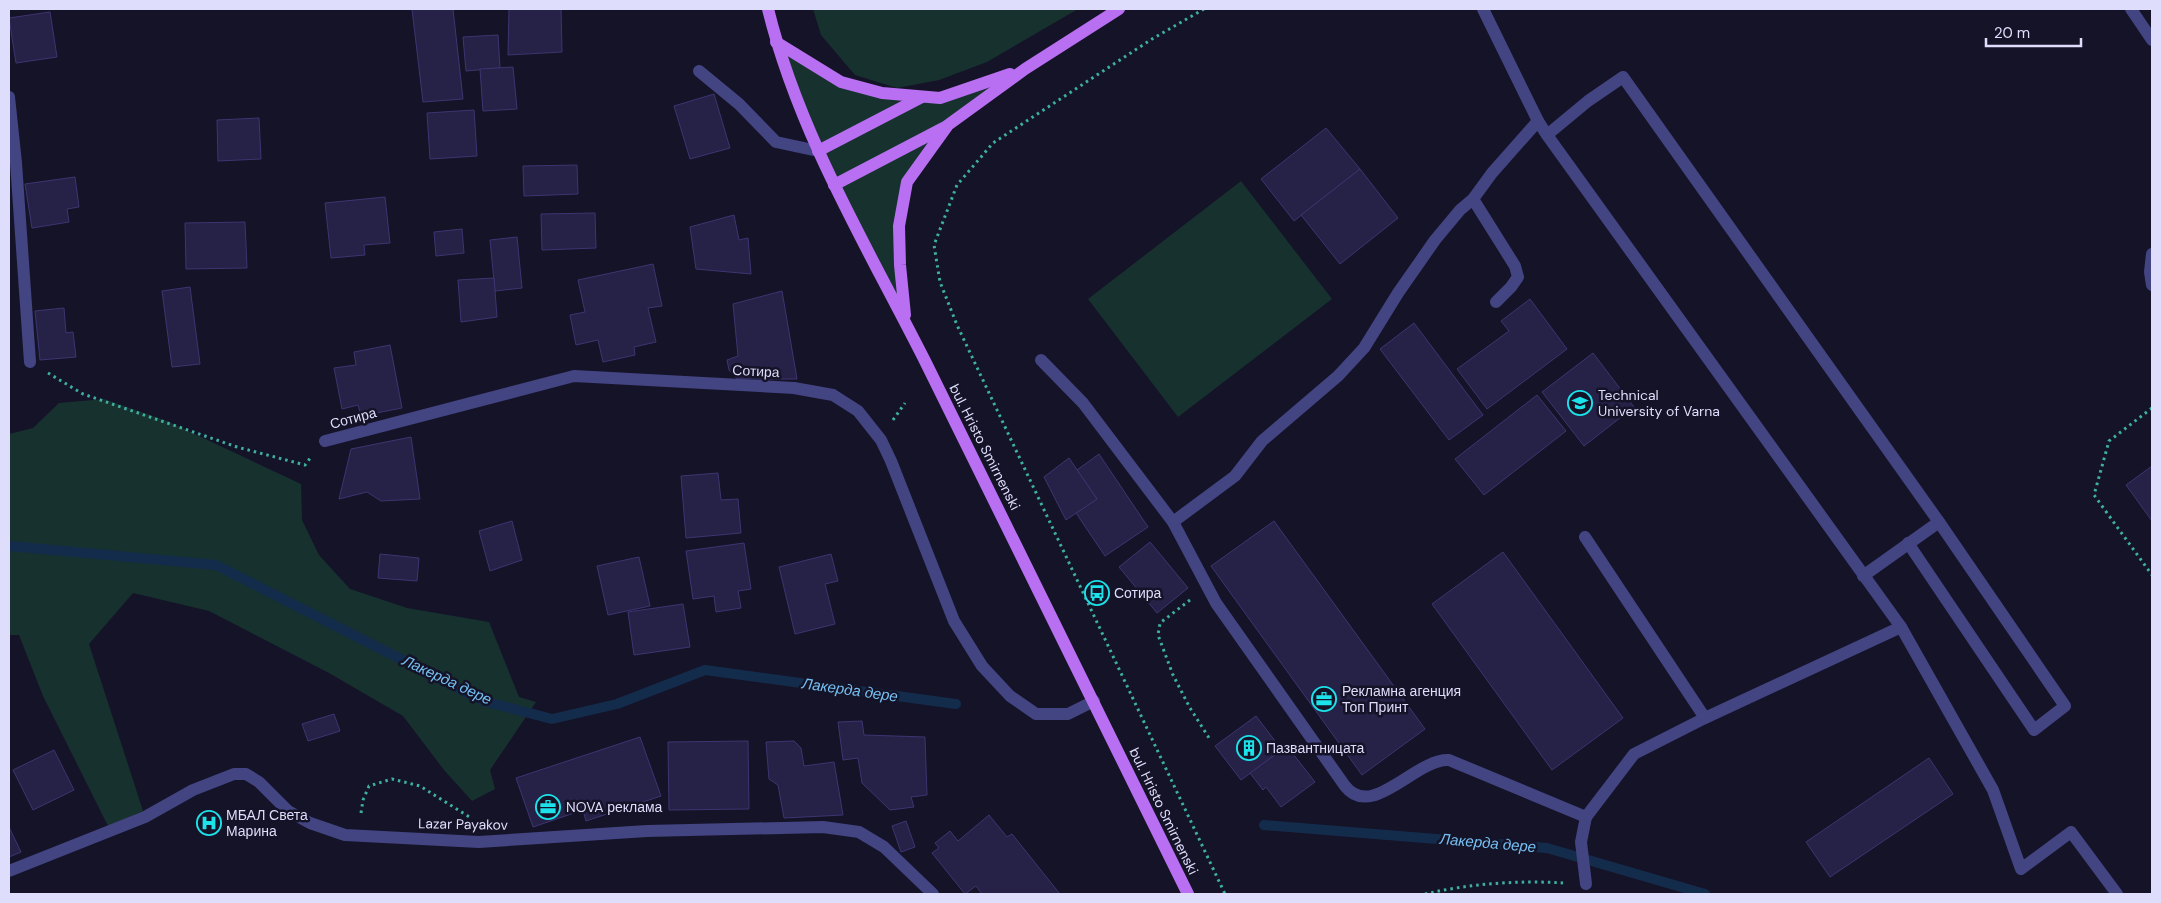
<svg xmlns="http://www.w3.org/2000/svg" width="2161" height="903" viewBox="0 0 2161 903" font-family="'DM Sans',sans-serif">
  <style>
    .green { fill: #17312f }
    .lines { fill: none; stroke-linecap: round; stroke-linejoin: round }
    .stream { stroke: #142c4b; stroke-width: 10 }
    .building { fill: #262147; stroke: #3d3571 }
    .path { stroke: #3db0a2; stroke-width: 3; stroke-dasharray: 2.5 4; stroke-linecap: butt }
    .service { stroke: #434482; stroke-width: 12 }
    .minor { stroke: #434482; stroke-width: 12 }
    .primary { stroke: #b86ff1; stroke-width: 12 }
    .labels { text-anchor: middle; stroke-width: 5; stroke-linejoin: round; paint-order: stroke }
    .street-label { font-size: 14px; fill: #dfddfc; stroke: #151328 }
    .poi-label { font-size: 14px; fill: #dfddfc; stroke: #151328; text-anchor: start }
    .water-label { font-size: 15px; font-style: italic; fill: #75c0f2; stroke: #151328 }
  </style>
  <rect width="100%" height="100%" fill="#151328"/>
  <g class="green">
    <path d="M813 9H1078L987 62 939 80 897 88 855 75 821 35Z"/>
    <path d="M776 42 841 82 922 97 1025 69 948 125 907 182 899 226 906 323 834 185Z"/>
    <path d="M1241 181 1332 299 1178 417 1088 299Z"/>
    <path d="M104 399 167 421 301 484 302 520 319 555 350 589 407 608 489 622 519 697 536 702 490 770 495 789 472 801 444 770 403 716 329 673 209 611 133 593 89 644 145 817 110 830 43 696 19 635H9V434L33 428 59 403Z"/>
  </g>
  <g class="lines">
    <g class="stream">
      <path d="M9 546 216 565 483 701 552 719 617 704 705 670 956 704"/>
      <path d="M1264 825 1547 848 1705 894"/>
    </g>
  </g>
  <g class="building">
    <path d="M412 9H453L463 99 423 102Z"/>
    <path d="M509 9H561L562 52 508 55Z"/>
    <path d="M50 12 57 57 16 63 9 18Z"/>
    <path d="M498 35 500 68 466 71 463 37Z"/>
    <path d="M513 67 517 109 483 111 480 69Z"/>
    <path d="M714 94 730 148 690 159 674 106Z"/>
    <path d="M474 110 477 156 430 159 427 113Z"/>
    <path d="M259 118 261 159 218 161 217 120Z"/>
    <path d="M1326 128 1360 169 1294 221 1261 179Z"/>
    <path d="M577 165 578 194 524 196 523 166Z"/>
    <path d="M1360 169 1398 218 1340 264 1301 215Z"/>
    <path d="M75 177 79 207 67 209 69 222 32 228 25 184Z"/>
    <path d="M385 197 390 243 364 245 365 255 331 258 325 203Z"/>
    <path d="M595 213 596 248 542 250 541 214Z"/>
    <path d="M734 215 739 240 748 238 751 274 696 269 690 227Z"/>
    <path d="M245 222 247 268 186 269 185 223Z"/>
    <path d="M462 229 464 253 436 256 434 232Z"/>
    <path d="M517 237 522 288 495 291 490 240Z"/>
    <path d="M653 264 662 306 648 308 656 342 634 347 635 355 603 362 598 340 576 345 570 315 585 312 578 280Z"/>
    <path d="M494 278 497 317 461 322 458 280Z"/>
    <path d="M190 287 200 364 172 367 162 291Z"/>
    <path d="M782 291 797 379H737L729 370 727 360 738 356 733 304Z"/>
    <path d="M1530 299 1567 349 1487 409 1457 369 1509 331 1501 321Z"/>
    <path d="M64 308 66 333 73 332 76 357 40 360 35 311Z"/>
    <path d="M1414 323 1483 415 1449 440 1380 349Z"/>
    <path d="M390 345 402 408 361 416 358 405 342 409 334 368 356 365 354 352Z"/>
    <path d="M1593 353 1634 407 1584 446 1542 392Z"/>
    <path d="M1537 395 1566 431 1484 495 1455 459Z"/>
    <path d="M411 437 420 499 381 501 367 492 339 499 351 449Z"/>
    <path d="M1099 454 1148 527 1105 556 1076 513 1097 499 1077 470Z"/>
    <path d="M1069 458 1097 499 1066 520 1044 477Z"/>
    <path d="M2152 466V521L2126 485Z"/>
    <path d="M718 473 721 500 738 499 741 533 686 538 681 476Z"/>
    <path d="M512 521 522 560 490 571 479 531Z"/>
    <path d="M1274 521 1425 729 1362 775 1211 566Z"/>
    <path d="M1150 542 1188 588 1157 613 1119 567Z"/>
    <path d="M744 543 751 589 738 591 741 608 716 612 714 596 693 599 686 551Z"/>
    <path d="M1503 552 1623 718 1552 770 1432 604Z"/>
    <path d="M380 554 419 558 417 581 378 578Z"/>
    <path d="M831 554 838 581 825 584 835 624 795 634 779 567Z"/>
    <path d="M639 557 650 606 608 615 597 566Z"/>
    <path d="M683 604 690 647 634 655 628 612Z"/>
    <path d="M334 714 340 731 308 741 302 724Z"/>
    <path d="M1256 716 1282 750 1241 780 1215 746Z"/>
    <path d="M862 721 864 735 925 737 927 795 911 797 914 807 890 810 862 783 858 758 843 760 838 722Z"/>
    <path d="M640 737 661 796 586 821 583 810 533 827 516 778Z"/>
    <path d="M748 741 749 809 669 810 668 742Z"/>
    <path d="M794 741 801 748 804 766 834 762 843 815 784 818 778 785 769 779 766 742Z"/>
    <path d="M1287 746 1315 782 1281 807 1266 787 1263 790 1250 773Z"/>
    <path d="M54 750 74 790 33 810 13 770Z"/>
    <path d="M1929 758 1953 794 1830 877 1806 842Z"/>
    <path d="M989 815 1007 837 1012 834 1060 894H982L976 886 965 894 932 853 939 848 935 843 950 831 958 841Z"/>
    <path d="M906 821 915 847 901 852 892 826Z"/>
    <path d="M9 827 21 852 9 857Z"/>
  </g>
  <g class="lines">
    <g class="path">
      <path d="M1204 9 1152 39 993 143 957 185 934 245 940 282 957 325 1225 894"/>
      <path d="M48 373 83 394 237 447 305 465 311 457"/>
      <path d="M2152 408 2109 441 2094 495 2152 575"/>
      <path d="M893 420 905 403"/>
      <path d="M1190 600 1160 623 1158 635 1173 675 1190 708 1211 741"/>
      <path d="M361 813 363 800 369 786 392 779 420 786 471 818"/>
      <path d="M1425 894C1468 884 1519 880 1563 883"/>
    </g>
    <g class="service">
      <path d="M1483 9 1538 121 1547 135 1901 627 1993 790 2021 869 2071 832 2117 894"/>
      <path d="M699 71 739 104 776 142 818 151"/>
      <path d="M9 97 16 163 30 362"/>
      <path d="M1547 135 1588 101 1623 77 1939 522 1863 576"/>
      <path d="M1473 199 1515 266 1518 277 1511 287 1496 302"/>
      <path d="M2152 254 2150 272 2152 285"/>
      <path d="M1041 360 1083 403 1173 522 1216 603 1345 786C1372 821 1416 758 1449 760L1586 817 1634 754 1705 718"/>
      <path d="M1173 522 1235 476 1262 441 1338 376 1364 348 1398 293 1435 240 1460 210 1473 199 1492 173 1538 121"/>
      <path d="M1585 537 1705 718 1901 627"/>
      <path d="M1908 543 2034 730 2065 706 1939 522"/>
      <path d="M1586 817 1581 842 1586 884"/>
    </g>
    <g class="minor">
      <path d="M2131 9 2152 40"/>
      <path d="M325 441 574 376 794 388 833 395 858 411 881 440 891 461 954 621 982 666 1010 696 1036 714H1068L1094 701"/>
      <path d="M9 871 145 817 193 790 234 774H246L259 782 288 811 310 823 345 835 479 842 647 831 823 827 859 832 884 847 933 894"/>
    </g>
    <g class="primary">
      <path d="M768 9C799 135 868 248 926 363 1015 540 1102 717 1188 894"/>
      <path d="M776 42 841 82 882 93 940 98 1010 74"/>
      <path d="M818 151 922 97"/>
      <path d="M834 185 945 127"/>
      <path d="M905 315 900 265 899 226 907 182 948 125 1025 69 1119 9"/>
    </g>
  </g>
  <defs>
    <symbol id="university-ring" viewBox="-11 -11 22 22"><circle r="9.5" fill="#151328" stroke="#1ce2e9" stroke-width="1.5"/><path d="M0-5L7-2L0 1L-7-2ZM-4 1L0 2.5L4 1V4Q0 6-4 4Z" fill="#1ce2e9"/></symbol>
    <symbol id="bus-ring" viewBox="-11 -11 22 22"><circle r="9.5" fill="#151328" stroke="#1ce2e9" stroke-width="1.5"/><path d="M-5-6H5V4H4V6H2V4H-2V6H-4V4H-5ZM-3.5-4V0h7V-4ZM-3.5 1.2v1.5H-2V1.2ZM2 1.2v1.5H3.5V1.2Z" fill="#1ce2e9"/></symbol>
    <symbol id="office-ring" viewBox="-11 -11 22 22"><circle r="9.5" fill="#151328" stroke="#1ce2e9" stroke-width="1.5"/><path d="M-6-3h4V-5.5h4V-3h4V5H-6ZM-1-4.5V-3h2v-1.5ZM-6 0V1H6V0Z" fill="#1ce2e9"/></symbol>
    <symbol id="building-ring" viewBox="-11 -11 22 22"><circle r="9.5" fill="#151328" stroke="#1ce2e9" stroke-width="1.5"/><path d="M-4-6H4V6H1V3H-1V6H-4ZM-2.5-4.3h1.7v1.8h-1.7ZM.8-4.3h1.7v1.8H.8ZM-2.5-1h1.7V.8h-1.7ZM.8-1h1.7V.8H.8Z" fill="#1ce2e9"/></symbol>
    <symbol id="hospital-ring" viewBox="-11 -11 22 22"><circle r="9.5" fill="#151328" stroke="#1ce2e9" stroke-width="1.5"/><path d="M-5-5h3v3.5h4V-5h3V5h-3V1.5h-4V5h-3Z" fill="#1ce2e9"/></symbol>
  </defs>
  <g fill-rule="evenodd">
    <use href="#university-ring" x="1566" y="389" width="28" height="28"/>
    <use href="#bus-ring" x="1083" y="579" width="28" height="28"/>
    <use href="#office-ring" x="1310" y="685" width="28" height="28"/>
    <use href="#building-ring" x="1235" y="734" width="28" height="28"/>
    <use href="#office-ring" x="534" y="793" width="28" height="28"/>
    <use href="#hospital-ring" x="195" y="809" width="28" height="28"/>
  </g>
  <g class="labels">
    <g class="street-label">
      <text transform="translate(756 371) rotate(3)" y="5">Сотира</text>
      <text transform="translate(353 418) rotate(-15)" y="5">Сотира</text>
      <text transform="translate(985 447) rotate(63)" y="5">bul. Hristo Smirnenski</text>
      <text transform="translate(1164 811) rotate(64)" y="5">bul. Hristo Smirnenski</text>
      <text transform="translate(463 824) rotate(1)" y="5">Lazar Payakov</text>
    </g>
    <g class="poi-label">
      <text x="1598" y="400">Technical<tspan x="1598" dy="16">University of Varna</tspan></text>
      <text x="1114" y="598">Сотира</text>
      <text x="1342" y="696">Рекламна агенция<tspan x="1342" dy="16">Топ Принт</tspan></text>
      <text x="1266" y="753">Пазвантницата</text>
      <text x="566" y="812">NOVA реклама</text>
      <text x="226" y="820">МБАЛ Света<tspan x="226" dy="16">Марина</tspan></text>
    </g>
    <g class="water-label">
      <text transform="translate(447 680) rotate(25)" y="5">Лакерда дере</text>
      <text transform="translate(850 690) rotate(8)" y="5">Лакерда дере</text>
      <text transform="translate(1488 843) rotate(5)" y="5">Лакерда дере</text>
    </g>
  </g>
  <rect width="2161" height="903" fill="none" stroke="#dfddfc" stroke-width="20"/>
  <path d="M1986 38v8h95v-8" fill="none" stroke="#dfddfc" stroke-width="2.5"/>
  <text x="1994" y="38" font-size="15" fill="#dfddfc" stroke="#151328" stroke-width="4" paint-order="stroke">20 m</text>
</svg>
